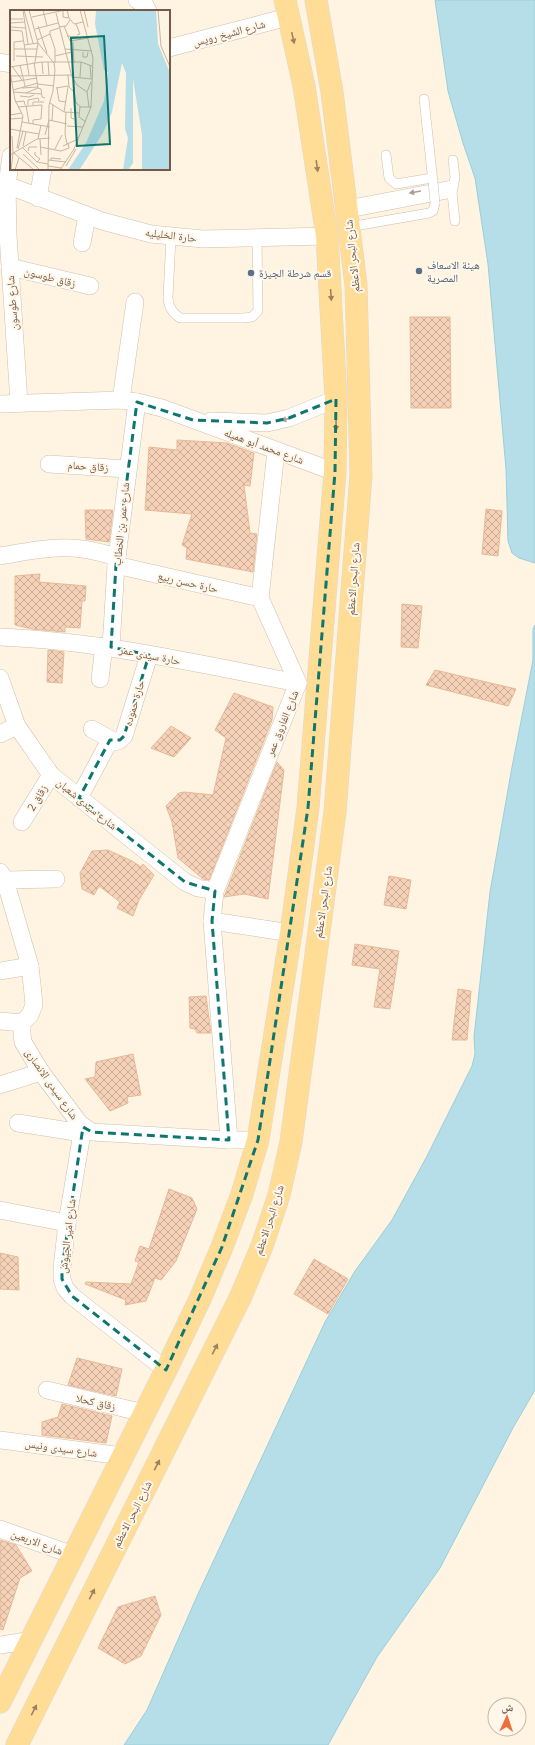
<svg xmlns="http://www.w3.org/2000/svg" width="535" height="1745" viewBox="0 0 535 1745" font-family="'Nunito Sans','Noto Naskh Arabic',sans-serif">
  <style>
    .water { fill: #b5dee8; stroke: #9acedb }
    .building { fill: url(#building-cross-hatch); stroke: #e8b997 }
    .lines { fill: none; stroke-linecap: round; stroke-linejoin: round }
    .lane-casing { stroke: #d1beab; stroke-width: 10 }
    .street-casing { stroke: #d1beab; stroke-width: 18 }
    .primary-casing { stroke: #ded7d3; stroke-width: 23 }
    .lane { stroke: #fff; stroke-width: 9 }
    .street { stroke: #fff; stroke-width: 17 }
    .primary { stroke: #ffdd97; stroke-width: 22 }
    .lane-bridge-casing { stroke: #d1beab; stroke-width: 10; stroke-linecap: butt }
    .lane-bridge { stroke: #fff; stroke-width: 9 }
    .oneway { fill: #9f815f }
    .oneway2 { fill: #ad9c91 }
    .marked { fill: none; stroke: #0f766e; stroke-width: 3; stroke-dasharray: 8 5; stroke-linejoin: round }
    .service-dot { fill: #5c6f8a; stroke: #fff7e9; stroke-width: 1.5 }
    .labels { text-anchor: middle; stroke-width: 4; stroke-linejoin: round; paint-order: stroke }
    .street-label { font-size: 11px; fill: #765a47; stroke: #fff7e9 }
    .service-label { font-size: 11px; fill: #4e5e75; stroke: #fff7e9; text-anchor: start }
    .inset-road { fill: none; stroke: #c8b6a3; stroke-width: 1 }
    .view { fill: #0f766e; fill-opacity: 0.15; stroke: #0f766e; stroke-width: 2 }
    .inset-edge { fill: none; stroke: #765a47; stroke-width: 2 }
  </style>
  <defs>
    <pattern id="building-cross-hatch" width="8" height="8" patternUnits="userSpaceOnUse"><rect width="8" height="8" fill="#f5d2b7"/><path d="M0 0l8 8M0 8l8-8" fill="none" stroke="#cbad97"/></pattern>
  </defs>
  <rect width="100%" height="100%" fill="#fef4e1"/>
  <g class="water">
    <path d="M435 0H535V563L519 558 512 553 508 541 506 469 488 264 475 178 463 143 448 91Z"/>
    <path d="M535 625V1390L514 1426 440 1568 377 1657 328 1745H124L147 1710 198 1594 325 1322 355 1271 392 1220 426 1158 472 1066 475 1054 474 1037 490 892 512 767 533 660V629Z"/>
  </g>
  <g class="building">
    <path d="M410 317H450L451 408H411Z"/>
    <path d="M177 440 227 443 254 453 250 486 244 485 250 533 257 534 253 572 186 559 187 548 182 545 192 514 145 510 149 447 177 450Z"/>
    <path d="M486 509 502 511 498 556 482 554Z"/>
    <path d="M85 510H113L109 542 86 539Z"/>
    <path d="M40 574 39 582 86 586 85 601H82L80 628 65 627V632L32 629 15 625V576Z"/>
    <path d="M402 604 422 606 418 648 401 647Z"/>
    <path d="M48 650 64 652 62 683 47 682Z"/>
    <path d="M435 670 516 689 508 706 426 685Z"/>
    <path d="M234 693 273 707 272 720 209 880 203 879 178 858 172 822 166 806 179 793 184 792 213 795 226 738 215 730Z"/>
    <path d="M171 726 191 738 174 757 151 748Z"/>
    <path d="M277 762 284 770 268 899 244 894 224 897Z"/>
    <path d="M108 850 132 861 141 867 143 864 154 875 139 900 133 916 117 908 120 902 99 886 94 895 82 889 80 873 92 851Z"/>
    <path d="M389 876 411 880 406 909 384 905Z"/>
    <path d="M355 944 399 951 390 1009 374 1007 380 969 352 965Z"/>
    <path d="M458 989 471 991 467 1040H452Z"/>
    <path d="M206 996 211 1033H197L195 1029 190 1028 189 997Z"/>
    <path d="M133 1054 141 1095 127 1097 128 1103 110 1111 85 1079 95 1077 96 1062Z"/>
    <path d="M169 1189 192 1198 197 1209 176 1261 161 1280 155 1278 146 1301 125 1305 126 1300 85 1284 86 1282 131 1284 139 1262 135 1261 140 1246 149 1249Z"/>
    <path d="M0 1253 18 1257 19 1290 0 1289Z"/>
    <path d="M314 1259 348 1279 328 1314 294 1294Z"/>
    <path d="M77 1358 122 1369 116 1396 68 1385Z"/>
    <path d="M62 1404 112 1416 106 1443 42 1435V1422L58 1417Z"/>
    <path d="M0 1540 16 1545 32 1571 20 1578 3 1630 0 1629Z"/>
    <path d="M155 1596 161 1615 141 1656 125 1664 98 1648 118 1607Z"/>
  </g>
  <g class="lines">
    <defs>
      <g id="lane">
        <path d="M424 99 433 182"/>
        <path d="M386 155 389 178 396 184 432 178"/>
        <path d="M453 160 455 177 452 193 455 221"/>
        <path d="M347 205 453 185"/>
        <path d="M348 213 452 193"/>
        <path d="M349 227 429 213 433 211 435 203"/>
        <path d="M171 237 168 298C169 308 172 312 180 318H244L252 317 258 311 257 238"/>
      </g>
      <g id="street">
        <path d="M137 0 145 5 148 11"/>
        <path d="M169 48 288 17"/>
        <path d="M0 62 11 64"/>
        <path d="M11 156 7 185 8 235 19 403"/>
        <path d="M0 184 7 185 102 221 151 234 203 239 327 236"/>
        <path d="M38 198 43 169"/>
        <path d="M82 243 87 216"/>
        <path d="M10 267 90 286"/>
        <path d="M121 400 135 302"/>
        <path d="M0 404 121 400 137 402 162 408 335 472"/>
        <path d="M211 421 267 423 289 418 336 399"/>
        <path d="M49 464 127 469"/>
        <path d="M0 556C23 552 47 547 71 548 87 548 102 553 117 557"/>
        <path d="M116 565 260 598"/>
        <path d="M0 637C101 641 199 664 298 683"/>
        <path d="M111 647 116 565 137 402"/>
        <path d="M0 678 17 726 51 775 185 882 198 888 215 891"/>
        <path d="M100 679 104 646"/>
        <path d="M92 729 115 742 120 740 124 736 149 655"/>
        <path d="M0 734 17 726"/>
        <path d="M79 798 110 740"/>
        <path d="M22 822 51 775"/>
        <path d="M0 872 5 880 30 966 33 994 34 1005 30 1015 22 1023V1033L23 1042 41 1072 80 1124 92 1132 229 1140H258"/>
        <path d="M5 880 56 879"/>
        <path d="M212 921 291 933"/>
        <path d="M0 971 30 966"/>
        <path d="M0 1021 22 1023"/>
        <path d="M0 1085 41 1072"/>
        <path d="M18 1123 82 1133"/>
        <path d="M83 1127 67 1223 62 1268V1279L65 1288 72 1296 166 1370"/>
        <path d="M229 1140 212 921 215 891 298 683 260 598 276 451"/>
        <path d="M0 1210 67 1223"/>
        <path d="M47 1390 144 1413"/>
        <path d="M0 1440 122 1456"/>
        <path d="M0 1529 73 1555"/>
        <path d="M0 1645 32 1640"/>
      </g>
      <g id="primary">
        <path d="M0 1702 166 1370 200 1299 222 1247 242 1194 258 1140 291 933 308 808 335 472 336 399 327 236 304 86 285 0"/>
        <path d="M17 1745 241 1296 262 1246 279 1195 291 1142 335 812 361 475 356 285 332 92 316 0"/>
      </g>
    </defs>
    <use href="#lane" class="lane-casing"/>
    <use href="#street" class="street-casing"/>
    <use href="#primary" class="primary-casing"/>
    <use href="#lane" class="lane"/>
    <use href="#street" class="street"/>
    <use href="#primary" class="primary"/>
    <defs>
      <path id="lane-bridge" d="M433 182 435 203"/>
    </defs>
    <use href="#lane-bridge" class="lane-bridge-casing"/>
    <use href="#lane-bridge" class="lane-bridge"/>
  </g>
  <defs><path id="oneway-solid" d="M-6-.8H1V-3.2L6.5 0L1 3.2V.8H-6Z"/></defs>
  <g class="oneway">
    <use href="#oneway-solid" transform="translate(293 38) rotate(77)"/>
    <use href="#oneway-solid" transform="translate(317 166) rotate(82)"/>
    <use href="#oneway-solid" transform="translate(331 295) rotate(86)"/>
    <use href="#oneway-solid" transform="translate(336 425) rotate(91)"/>
    <use href="#oneway-solid" transform="translate(215 1349) rotate(-63)"/>
    <use href="#oneway-solid" transform="translate(157 1465) rotate(-63)"/>
    <use href="#oneway-solid" transform="translate(92 1594) rotate(-63)"/>
    <use href="#oneway-solid" transform="translate(34 1710) rotate(-63)"/>
  </g>
  <g class="oneway2">
    <use href="#oneway-solid" transform="translate(415 192) rotate(170)"/>
    <use href="#oneway-solid" transform="translate(287 419) rotate(164)"/>
  </g>
  <path class="marked" d="M336 399 335 472 308 808 258 1140 222 1247 166 1370 72 1296 62 1279V1268L83 1127 92 1132 229 1140 212 921 215 891 185 882 79 798 110 740H120L124 736 149 655 111 647 116 565 137 402 193 420 267 423 289 418Z"/>
  <g class="service-dot">
    <circle cx="419" cy="271" r="4"/>
    <circle cx="251" cy="273" r="4"/>
  </g>
  <g class="labels">
    <g class="street-label">
      <text transform="translate(229 33) rotate(-15)" y="4">شارع الشيخ رويس</text>
      <text transform="translate(171 235) rotate(7)" y="4">حارة الخليليه</text>
      <text transform="translate(352 256) rotate(-96)" y="4">شارع البحر الاعظم</text>
      <text transform="translate(50 277) rotate(14)" y="4">زقاق طوسون</text>
      <text transform="translate(12 303) rotate(-94)" y="4">شارع طوسون</text>
      <text transform="translate(264 446) rotate(20)" y="4">شارع محمد أبو هميله</text>
      <text transform="translate(88 466) rotate(4)" y="4">زقاق حمام</text>
      <text transform="translate(121 524) rotate(-84)" y="4">شارع عمر بن الخطاب</text>
      <text transform="translate(353 579) rotate(-86)" y="4">شارع البحر الاعظم</text>
      <text transform="translate(188 582) rotate(13)" y="4">حارة حسن ربيع</text>
      <text transform="translate(150 655) rotate(11)" y="4">حارة سيدى عمر</text>
      <text transform="translate(134 703) rotate(-73)" y="4">حارة حموده</text>
      <text transform="translate(282 723) rotate(-68)" y="4">شارع الفاروق عمر</text>
      <text transform="translate(37 798) rotate(-59)" y="4">زقاق 2</text>
      <text transform="translate(87 804) rotate(39)" y="4">شارع سيدى شعبان</text>
      <text transform="translate(323 902) rotate(-82)" y="4">شارع البحر الاعظم</text>
      <text transform="translate(52 1084) rotate(55)" y="4">شارع سيدى الانصارى</text>
      <text transform="translate(269 1220) rotate(-72)" y="4">شارع البحر الاعظم</text>
      <text transform="translate(67 1236) rotate(-83)" y="4">شارع امير الجيوش</text>
      <text transform="translate(96 1402) rotate(13)" y="4">زقاق كحلا</text>
      <text transform="translate(61 1448) rotate(8)" y="4">شارع سيدى ونيس</text>
      <text transform="translate(132 1514) rotate(-63)" y="4">شارع البحر الاعظم</text>
      <text transform="translate(37 1542) rotate(20)" y="4">شارع الاربعين</text>
    </g>
    <g class="service-label">
      <text x="427" y="269">هيئة الاسعاف<tspan x="427" dy="13">المصرية</tspan></text>
      <text x="259" y="277">قسم شرطة الجيزة</text>
    </g>
  </g>
  <g transform="translate(10 10)">
    <rect width="160" height="160" fill="#fef4e1"/>
    <path d="M146 0 148 34 160 63V160H132V125L123 69V153L118 160H113L118 128 115 119 116 63 112 53 102 102 93 123 70 159 58 160 76 133 94 91 98 62 94 60 85 14 86 1Z" fill="#b5dee8"/>
    <path class="inset-road" d="M13 0 18 34M14 0 23 33M19 0 28 33 44 53 45 60 43 81 39 95 38 160M33 0 37 16M57 0 59 8 64 14 73 12M74 0 78 17M148 0 151 36 160 57M53 1V7L59 8M46 3 62 67 67 75 77 82M22 7 55 0M0 9H13M0 13 15 12M66 14 70 24 67 25M28 16 37 43M54 16 60 31 79 28M0 17 15 18M49 17 56 16 60 10M25 19 48 13M0 20 12 21 19 65M40 24 45 39V53M57 26 69 27 71 30M27 30 40 24V21L49 18M63 32 64 53M14 35 28 33 25 52M4 39H27M55 39 82 41M73 42V47H77L78 42M6 46 33 47M45 46 62 42M4 51V32L13 31M24 52 28 78M32 52 33 64M38 52 39 65M10 55 15 76M80 55 81 68M2 56 12 70M0 57 32 52H71L82 56M0 62 5 90 13 106 7 138M58 65 59 77 64 82 66 93 71 97H81M1 66 62 65M62 67 82 69M70 67 71 52M2 72 27 68M28 74 44 76M12 78 28 77M28 78 31 79 32 87 35 88M46 78 58 76M47 78 49 91 56 92M3 80 28 73M3 82 31 84M16 83 28 78M10 86 19 87 24 85M5 92 14 91 15 95M40 93 54 102 69 103M16 95 19 113M18 95V90L28 88 29 91M23 95V92H34M8 97 32 95 31 109 23 110V114M70 97 69 107 76 112M79 97 77 82 81 72M61 98V108L64 109M54 102 58 77M56 102 55 124 57 134M0 105 12 103M0 109 13 108M39 110 57 114M42 111 43 95M12 112 40 117M57 116 73 117M0 119 29 124M35 125 39 110M28 129 31 115M30 129 31 145M13 136 16 122M53 136 68 129M12 137 27 152 38 154M30 137 51 141 59 138 58 133M8 139 13 121M45 139 52 125M18 141 19 137H27M25 142V145L30 149 27 152M4 143 24 160M13 144 30 160M0 145 27 129 40 128M38 150 56 152M41 150V148L51 149M38 156 51 158M56 156 66 139M1 160 3 143 2 126M5 160 9 148M50 160 64 139 81 97 83 48 70 0"/>
    <path class="view" d="M94 26 100 134 67 136 61 28Z"/>
    <rect width="160" height="160" class="inset-edge"/>
  </g>
  <g transform="translate(507 1717) rotate(3)"><circle r="19" fill="#fff7e9" stroke="#c8b8a8"/>
  <path d="M0-3L7 15L0 10L-7 15Z" fill="#ef6e3f"/>
  <text y="-6" font-size="11" font-weight="bold" text-anchor="middle" fill="#765a47">ش</text>
  </g>
</svg>
